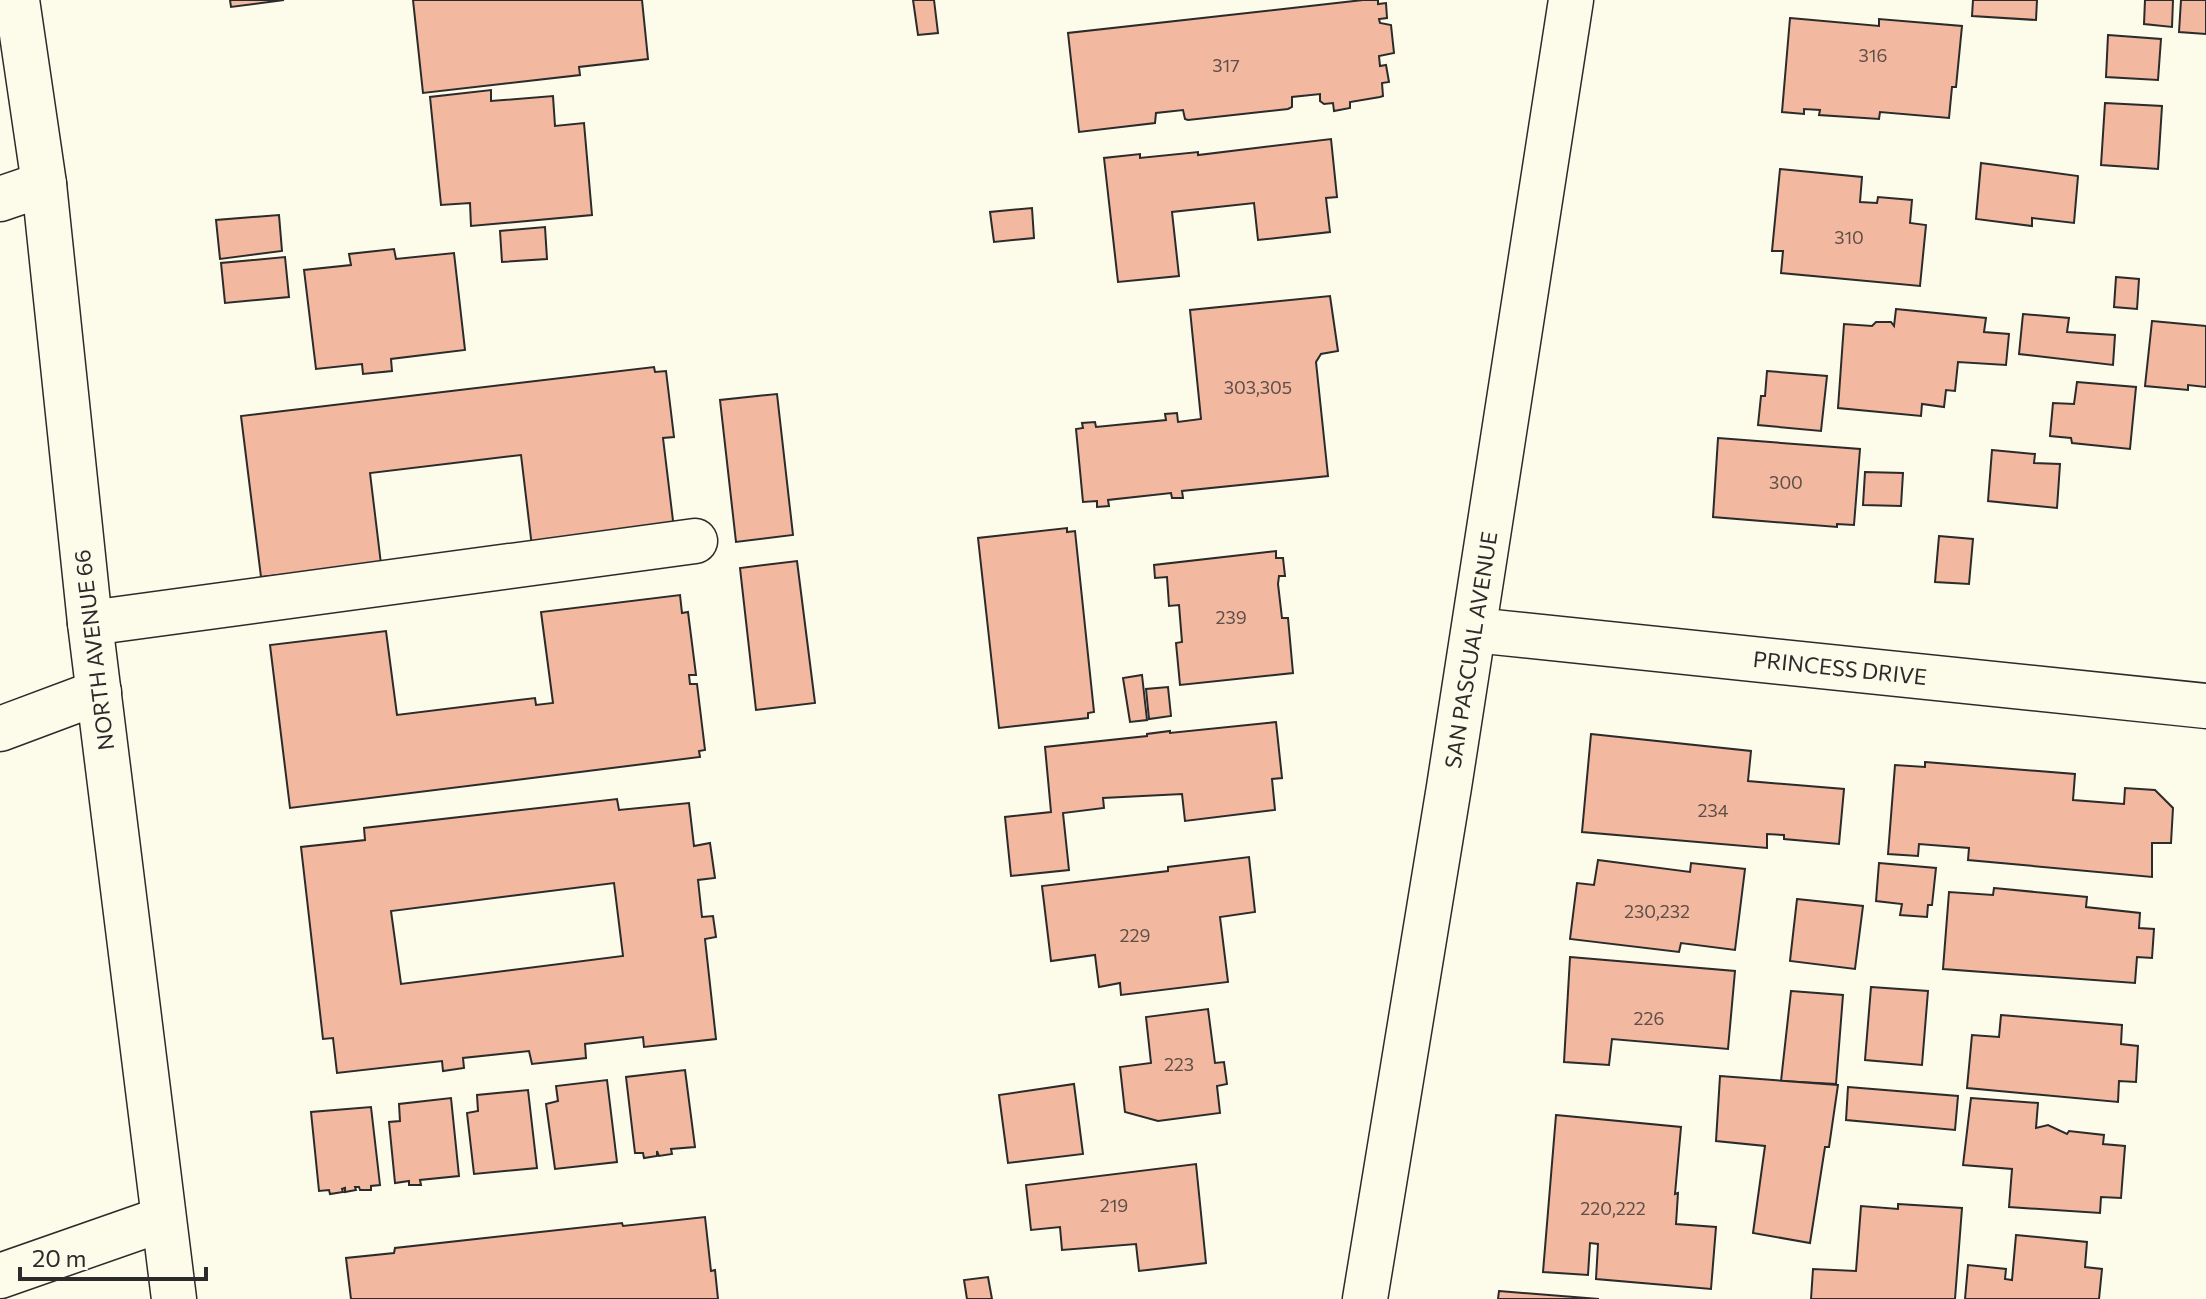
<svg xmlns="http://www.w3.org/2000/svg" width="2206" height="1299" viewBox="0 0 2206 1299" font-family="Commissioner,sans-serif">
  <style>
    .building { fill: #f2b8a0; stroke: #2b2b2b; stroke-width: 2; fill-rule: evenodd }
    .lines { fill: none; stroke-linecap: round; stroke-linejoin: round }
    .minor-casing { stroke: #2b2b2b; stroke-width: 47 }
    .minor { stroke: #fdfbea; stroke-width: 44 }
    .labels { text-anchor: middle; stroke-width: 6; stroke-linejoin: round; paint-order: stroke }
    .number-label { font-size: 18px; fill: #5d4e48 }
    .street-label { font-size: 22px; fill: #2b2b2b; stroke: #fdfbea }
  </style>
  <rect width="100%" height="100%" fill="#fdfbea"/>
  <g class="building">
    <path d="M230 0H284L231 7Z"/>
    <path d="M413 0H642L648 59 579 67 580 75 423 93Z"/>
    <path d="M913 0H934L938 33 918 35Z"/>
    <path d="M1363 0H1378V4L1386 3 1387 18 1379 19 1380 23 1391 25 1394 53 1379 56 1380 66 1386 65 1389 82 1382 83 1383 96 1380 97 1350 102V108L1334 111 1333 103 1324 104 1320 101V94L1292 97V107L1288 109 1188 120 1185 119 1183 110 1156 113 1155 123 1079 132 1068 33Z"/>
    <path d="M1973 0H2037L2036 20 1972 16Z"/>
    <path d="M2145 0H2173L2172 27 2144 24Z"/>
    <path d="M2181 0H2206V34L2179 32Z"/>
    <path d="M1790 18 1879 26V19L1962 26 1956 87H1952L1949 118 1880 112 1879 119 1819 115 1820 110 1804 109V114L1782 112Z"/>
    <path d="M2108 35 2161 39 2158 80 2106 77Z"/>
    <path d="M491 90V101L553 96 555 126 584 123 592 215 471 226 470 203 441 205 430 97Z"/>
    <path d="M2105 103 2162 106 2158 169 2101 165Z"/>
    <path d="M1331 139 1337 197 1326 198 1330 232 1258 240 1254 203 1172 212 1179 276 1118 282 1104 158 1140 154V158L1198 152V155Z"/>
    <path d="M1981 163 2078 176 2074 223 2032 218V226L1976 219Z"/>
    <path d="M1780 169 1862 177 1860 202 1877 203 1878 197 1912 200 1910 223 1926 225 1920 286 1781 273 1783 251H1772Z"/>
    <path d="M1032 208 1034 238 994 242 990 212Z"/>
    <path d="M279 215 282 251 220 259 216 220Z"/>
    <path d="M545 227 547 259 502 262 500 231Z"/>
    <path d="M394 249 396 259 454 253 465 350 391 359 392 371 363 374 362 364 316 369 304 270 351 265 349 254Z"/>
    <path d="M285 257 289 297 225 303 221 263Z"/>
    <path d="M2116 277 2139 279 2137 309 2114 307Z"/>
    <path d="M1330 296 1338 351 1321 354 1316 362 1328 476 1182 491 1183 498H1172L1171 493 1108 500 1109 506 1097 507V501L1083 502 1076 429 1083 428 1082 423 1095 422 1096 427 1166 420 1165 414 1177 413 1178 422 1201 419 1190 310Z"/>
    <path d="M1896 309 1986 318 1984 332 2009 334 2006 365 1958 362 1955 391 1946 390 1944 407 1922 404 1921 416 1838 408 1844 324 1872 326 1876 322H1891L1894 326Z"/>
    <path d="M2023 314 2069 318 2067 332 2115 335 2113 365 2019 354Z"/>
    <path d="M2152 321 2206 326V387L2188 385V390L2145 386Z"/>
    <path d="M654 367 655 372 666 371 674 437 663 438 674 529 532 547 521 455 370 473 381 564 261 577 241 416Z"/>
    <path d="M1767 371 1827 376 1821 431 1758 425 1761 396H1765Z"/>
    <path d="M2077 382 2136 387 2130 449 2072 443 2071 438 2050 436 2053 403 2074 404Z"/>
    <path d="M777 394 793 535 736 542 720 400Z"/>
    <path d="M1718 438 1860 449 1854 525 1837 524V527L1713 517Z"/>
    <path d="M1992 450 2035 454 2034 463 2060 464 2057 508 1988 501Z"/>
    <path d="M1865 472 1903 473 1901 506 1863 505Z"/>
    <path d="M1067 528V532L1075 531 1094 712 1088 713V718L999 728 978 538Z"/>
    <path d="M1939 536 1973 539 1969 584 1935 582Z"/>
    <path d="M1276 551V558H1283L1285 576H1279L1278 584 1282 618H1288L1293 673 1180 685 1176 643 1182 642 1179 605 1169 606 1167 577 1155 578 1154 565Z"/>
    <path d="M797 561 815 703 756 710 740 568Z"/>
    <path d="M680 595 682 613 688 612 696 675H689L690 684H697L705 750 699 751 700 757 290 808 270 645 386 631 397 715 535 698 536 705 553 703 541 612Z"/>
    <path d="M1142 675 1147 720 1130 722 1123 678Z"/>
    <path d="M1168 687 1171 716 1149 719 1146 689Z"/>
    <path d="M1276 722 1282 778 1272 779 1275 810 1185 821 1182 794 1103 798 1104 808 1063 813 1069 870 1011 876 1005 817 1051 812 1045 747 1147 736V734L1170 731V733Z"/>
    <path d="M1591 734 1751 751 1748 781 1844 789 1839 844 1784 839V835L1767 834V848L1582 832Z"/>
    <path d="M1925 762 2075 774 2073 800 2124 804 2125 788 2155 790 2173 808 2171 843H2152V877L1968 860 1969 848 1919 844 1918 856 1888 854 1895 765 1925 767Z"/>
    <path d="M617 799 619 810 689 803 694 846 710 843 715 878 698 880 702 917 713 916 716 937 705 939 716 1039 644 1047 643 1037 585 1044 586 1058 532 1064 529 1051 463 1058 464 1068 443 1071 442 1061 337 1073 333 1038 323 1039 301 847 365 840 364 828ZM614 883 623 956 401 984 391 911Z"/>
    <path d="M1249 857 1255 912 1220 917 1228 982 1121 995 1120 983 1099 987 1095 955 1051 961 1042 886 1168 871V867Z"/>
    <path d="M1598 860 1690 872 1691 863 1745 869 1735 950 1681 943 1679 952 1570 939 1577 883 1594 885Z"/>
    <path d="M1879 863 1936 868 1932 905H1928L1927 917 1900 915 1902 904 1876 901Z"/>
    <path d="M1994 888 2087 897 2086 907 2140 913 2139 928 2154 929 2152 958 2137 957 2135 983 1943 969 1949 892 1993 895Z"/>
    <path d="M1797 899 1863 906 1855 969 1790 961Z"/>
    <path d="M1570 957 1735 971 1728 1049 1612 1039 1609 1065 1564 1062Z"/>
    <path d="M1871 987 1928 991 1922 1065 1865 1060Z"/>
    <path d="M1791 991 1843 995 1836 1084 1781 1081Z"/>
    <path d="M1208 1009 1215 1063 1224 1062 1227 1084 1217 1086 1220 1113 1158 1121 1125 1112 1120 1067 1151 1063 1146 1017Z"/>
    <path d="M2001 1015 2122 1025 2121 1044 2138 1046 2136 1082 2119 1081 2118 1102 1967 1088 1972 1035 1999 1037Z"/>
    <path d="M685 1070 695 1147 671 1149 672 1154 659 1156 657 1151V1156L644 1158 643 1153H635L626 1077Z"/>
    <path d="M1720 1076 1838 1085 1829 1147H1825L1810 1243 1753 1233 1765 1146 1716 1141Z"/>
    <path d="M607 1080 617 1162 555 1169 546 1104 558 1101 556 1086Z"/>
    <path d="M1074 1084 1083 1154 1008 1163 999 1095Z"/>
    <path d="M1848 1087 1958 1096 1955 1130 1846 1120Z"/>
    <path d="M528 1090 537 1168 474 1174 467 1113 478 1111 477 1095Z"/>
    <path d="M451 1098 459 1176 420 1180 421 1185H409V1181L395 1183 389 1122 400 1121 399 1104Z"/>
    <path d="M1971 1098 2038 1103 2036 1128 2048 1125 2067 1134 2069 1131 2104 1135 2103 1144 2125 1146 2121 1198 2101 1197 2100 1213 2009 1207 2012 1169 1963 1165Z"/>
    <path d="M371 1107 380 1185 371 1186V1190H360L359 1187H355L356 1190 345 1192V1188L342 1189 343 1192 330 1194 329 1190 319 1191 311 1112Z"/>
    <path d="M1556 1115 1681 1127 1675 1194 1678 1193 1676 1224 1716 1227 1711 1289 1596 1279 1598 1244 1590 1243 1588 1275 1543 1272Z"/>
    <path d="M1196 1164 1206 1263 1139 1271 1136 1244 1062 1250 1060 1227 1031 1230 1026 1185Z"/>
    <path d="M1898 1204 1962 1208 1955 1299H1811L1813 1269 1856 1271 1861 1206 1898 1209Z"/>
    <path d="M705 1217 711 1271 715 1270 718 1299H351L346 1258 394 1253 395 1248 622 1223 623 1226Z"/>
    <path d="M2016 1235 2087 1242 2085 1267 2102 1269 2099 1299H1965L1968 1265 2006 1269 2005 1279 2012 1280Z"/>
    <path d="M988 1277 992 1299H967L964 1280Z"/>
    <path d="M1499 1291 1599 1299H1498Z"/>
  </g>
  <g class="lines">
    <defs>
      <g id="minor">
        <path d="M17 0 44 184 90 623 174 1299"/>
        <path d="M0 199 44 184"/>
        <path d="M90 623 695 541"/>
        <path d="M1474 630 2206 706"/>
        <path d="M0 729 99 692"/>
        <path d="M0 1276 163 1219"/>
        <path d="M1365 1299 1449 787 1571 0"/>
      </g>
    </defs>
    <use href="#minor" class="minor-casing"/>
    <use href="#minor" class="minor"/>
  </g>
  <g class="labels">
    <g class="number-label">
      <text x="1873" y="62">316</text>
      <text x="1226" y="72">317</text>
      <text x="1849" y="244">310</text>
      <text x="1258" y="394">303,305</text>
      <text x="1786" y="489">300</text>
      <text x="1231" y="624">239</text>
      <text x="1713" y="817">234</text>
      <text x="1657" y="918">230,232</text>
      <text x="1135" y="942">229</text>
      <text x="1649" y="1025">226</text>
      <text x="1179" y="1071">223</text>
      <text x="1114" y="1212">219</text>
      <text x="1613" y="1215">220,222</text>
    </g>
    <g class="street-label">
      <text transform="translate(94 650) rotate(-97)" y="8">NORTH AVENUE 66</text>
      <text transform="translate(1471 650) rotate(-81)" y="8">SAN PASCUAL AVENUE</text>
      <text transform="translate(1840 668) rotate(6)" y="8">PRINCESS DRIVE</text>
    </g>
  </g>
  <path d="M20 1267v12h186v-12" fill="none" stroke="#2b2b2b" stroke-width="4"/>
  <text x="32" y="1267" font-size="24" fill="#2b2b2b" stroke="#fdfbea" stroke-width="6" paint-order="stroke">20 m</text>
</svg>
